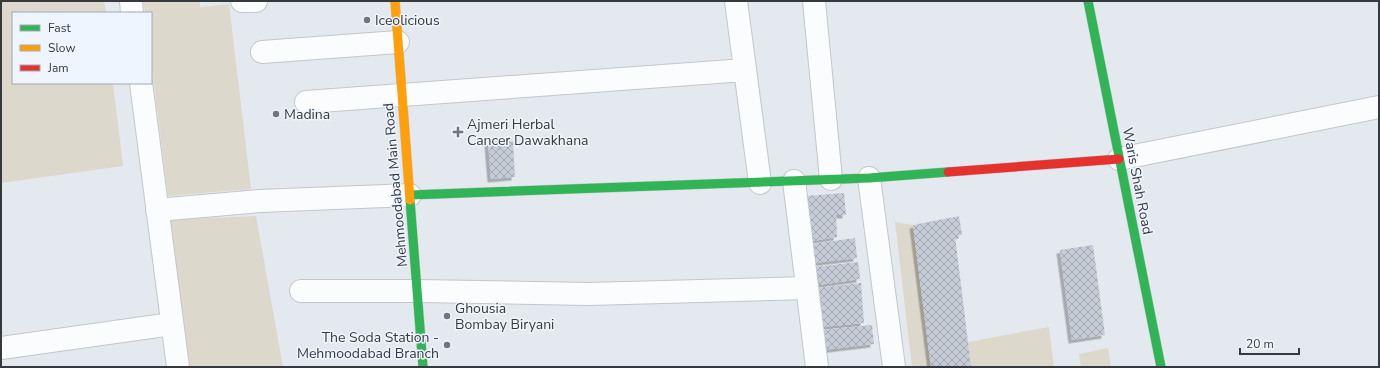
<svg xmlns="http://www.w3.org/2000/svg" width="1380" height="368" viewBox="0 0 1380 368" font-family="'Nunito Sans',sans-serif">
  <style>
    .green { fill: #dcd9cc }
    .building { fill: url(#building-cross-hatch); filter: url(#shadow) }
    .lines { fill: none; stroke-linecap: round; stroke-linejoin: round }
    .street-casing { stroke: #c3c6cc; stroke-width: 24 }
    .fast-casing { stroke: #c3c6cc; stroke-width: 10 }
    .slow-casing { stroke: #c3c6cc; stroke-width: 10 }
    .jam-casing { stroke: #c3c6cc; stroke-width: 10 }
    .street { stroke: #fbfcfd; stroke-width: 22 }
    .fast { stroke: #30b455; stroke-width: 9 }
    .slow { stroke: #ff9f0a; stroke-width: 9 }
    .jam { stroke: #e5322d; stroke-width: 9 }
    .poi-dot { fill: #73767c; stroke: #eef5ff; stroke-width: 1.5 }
    .labels { text-anchor: middle; stroke-width: 3; stroke-linejoin: round; paint-order: stroke }
    .poi-label { font-size: 14px; fill: #36393e; stroke: #eef5ff; text-anchor: start }
    .street-label { font-size: 14px; fill: #36393e; stroke: #eef5ff }
  </style>
  <defs>
    <pattern id="building-cross-hatch" width="8" height="8" patternUnits="userSpaceOnUse"><rect width="8" height="8" fill="#c6ccd7"/><path d="M0 0l8 8M0 8l8-8" fill="none" stroke="#a2a7b0"/></pattern>
    <filter id="shadow"><feDropShadow dx="-3.5" dy="3.5" stdDeviation="0" flood-color="#0004"/></filter>
  </defs>
  <rect width="100%" height="100%" fill="#e4e8ef"/>
  <g class="green">
    <path d="M1 1H104L106 13H13V83H113L123 166 1 183Z"/>
    <path d="M143 1H200V7L229 4 251 189 168 196 151 62V13H145Z"/>
    <path d="M256 216 283 367H186L163 220Z"/>
    <path d="M895 222 913 225 931 367H912Z"/>
    <path d="M1049 327 1054 367H971L968 342Z"/>
    <path d="M1108 348 1111 367H1081L1079 354Z"/>
  </g>
  <g class="building">
    <path d="M513 141 515 177 491 179 488 142Z"/>
    <path d="M844 193 846 215H836L837 237 813 241 808 218 806 196Z"/>
    <path d="M959 216 962 235 955 236 971 367H931L913 225Z"/>
    <path d="M855 238 857 258 814 263 812 244Z"/>
    <path d="M1093 245 1105 335 1072 340 1060 250Z"/>
    <path d="M858 262 860 279 818 285 815 267Z"/>
    <path d="M861 283 864 323 821 327 818 288Z"/>
    <path d="M872 325 874 344 823 350 822 330Z"/>
  </g>
  <g class="lines">
    <defs>
      <g id="street">
        <path d="M131 1 132 13"/>
        <path d="M242 1H256"/>
        <path d="M736 1 760 183"/>
        <path d="M814 1 831 179"/>
        <path d="M262 52 398 42"/>
        <path d="M141 83 178 367"/>
        <path d="M306 102 745 70"/>
        <path d="M1119 159 1379 107"/>
        <path d="M869 178 894 367"/>
        <path d="M794 181 817 367"/>
        <path d="M157 210 260 201 410 195"/>
        <path d="M301 291H418L589 294 807 288"/>
        <path d="M1 348 172 324"/>
      </g>
      <g id="fast">
        <path d="M1088 1 1161 367"/>
        <path d="M410 195 869 178 948 172"/>
        <path d="M410 200 423 367"/>
      </g>
      <path id="slow" d="M395 1 410 200"/>
      <path id="jam" d="M948 172 1119 159"/>
    </defs>
    <use href="#street" class="street-casing"/>
    <use href="#fast" class="fast-casing"/>
    <use href="#slow" class="slow-casing"/>
    <use href="#jam" class="jam-casing"/>
    <use href="#street" class="street"/>
    <use href="#fast" class="fast"/>
    <use href="#slow" class="slow"/>
    <use href="#jam" class="jam"/>
  </g>
  <g class="poi-dot">
    <circle cx="367" cy="20" r="4"/>
    <circle cx="276" cy="114" r="4"/>
    <path d="M456 126h4v4h4v4h-4v4h-4v-4h-4v-4h4z"/>
    <circle cx="447" cy="316" r="4"/>
    <circle cx="447" cy="345" r="4"/>
  </g>
  <g class="labels">
    <g class="poi-label">
      <text x="375" y="25">Iceolicious</text>
      <text x="284" y="119">Madina</text>
      <text x="467" y="129">Ajmeri Herbal<tspan x="467" dy="16">Cancer Dawakhana</tspan></text>
      <text x="455" y="313">Ghousia<tspan x="455" dy="16">Bombay Biryani</tspan></text>
      <text x="439" y="342" text-anchor="end">The Soda Station -<tspan x="439" dy="16">Mehmoodabad Branch</tspan></text>
    </g>
    <g class="street-label">
      <text transform="translate(1138 181) rotate(79)" y="5">Waris Shah Road</text>
      <text transform="translate(395 185) rotate(-95)" y="5">Mehmoodabad Main Road</text>
    </g>
  </g>
  <rect width="1380" height="368" fill="none" stroke="#36393e" stroke-width="4"/>
  <rect x="12" y="12" width="140" height="72" fill="#eef5ff" stroke="#a4aab2"/>
  <rect x="20" y="25" width="20" height="6" fill="#30b455" stroke="#a4aab2"/>
  <text x="48" y="32" font-size="12" fill="#36393e">Fast</text>
  <rect x="20" y="45" width="20" height="6" fill="#ff9f0a" stroke="#a4aab2"/>
  <text x="48" y="52" font-size="12" fill="#36393e">Slow</text>
  <rect x="20" y="65" width="20" height="6" fill="#e5322d" stroke="#a4aab2"/>
  <text x="48" y="72" font-size="12" fill="#36393e">Jam</text>
  <path d="M1240 348v6h59v-6" fill="none" stroke="#36393e" stroke-width="2"/>
  <text x="1246" y="348" font-size="12" fill="#36393e" stroke="#eef5ff" stroke-width="3" paint-order="stroke">20 m</text>
</svg>
